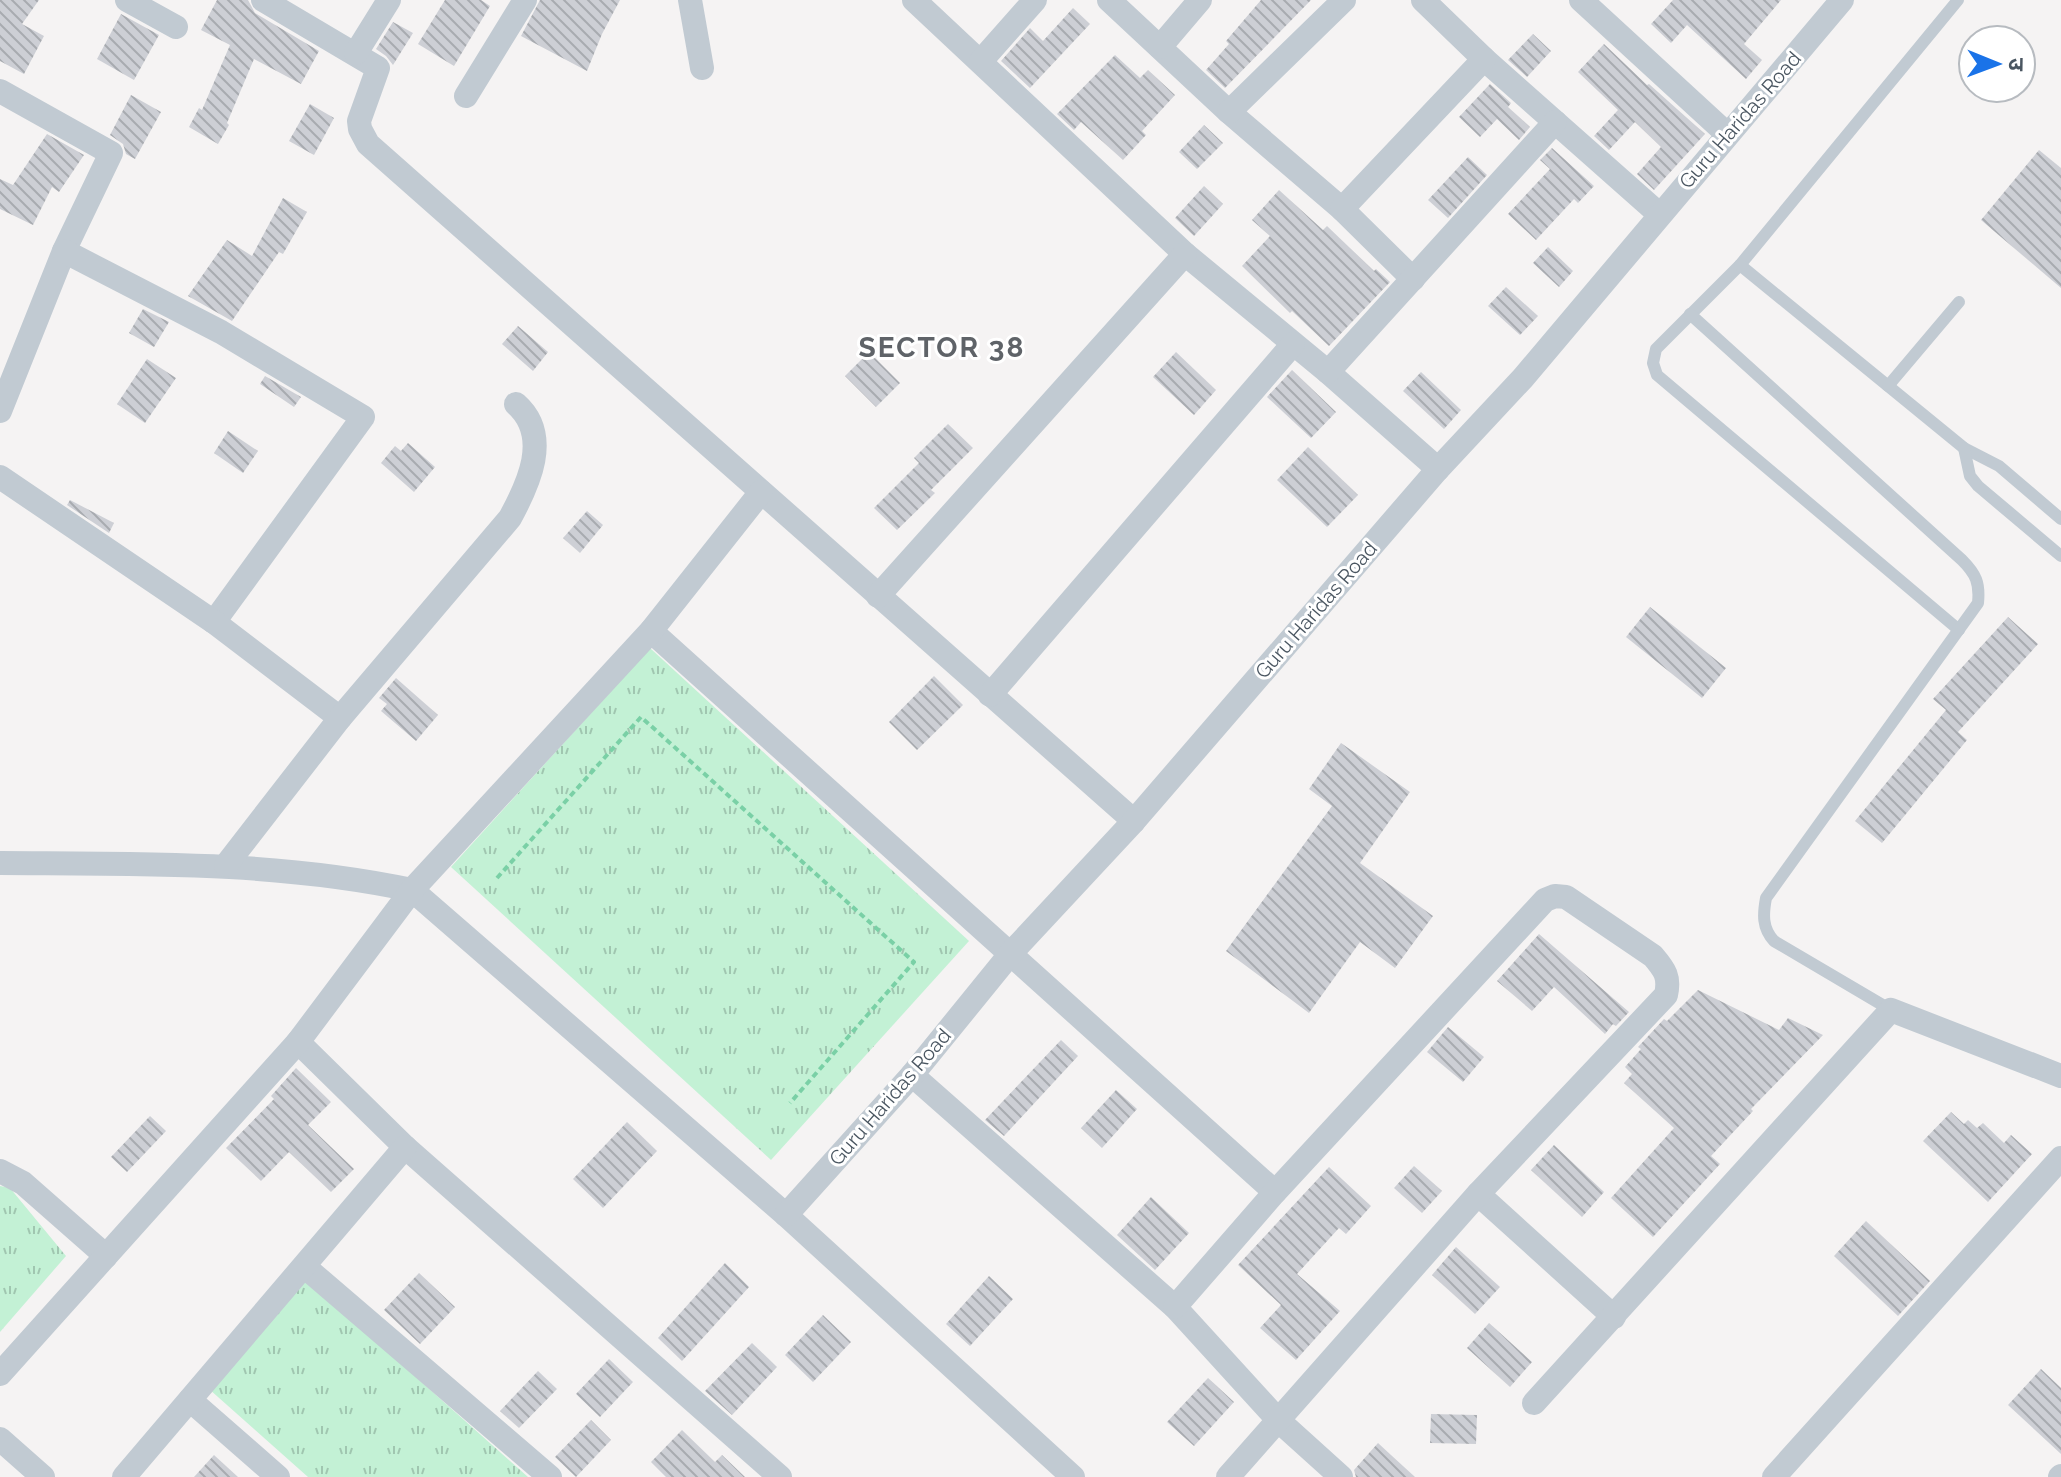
<svg xmlns="http://www.w3.org/2000/svg" width="2061" height="1477" viewBox="0 0 2061 1477" font-family="Raleway,'Noto Sans Devanagari',sans-serif">
  <style>
    .grass { fill: url(#grass-tufts) }
    .building { fill: url(#building-back-hatch) }
    .lines { fill: none; stroke-linecap: round; stroke-linejoin: round }
    .path { stroke: #7ad0a6; stroke-width: 4; stroke-dasharray: 6 4; stroke-linecap: butt }
    .service { stroke: #c1cad2; stroke-width: 12 }
    .minor { stroke: #c1cad2; stroke-width: 24 }
    .labels { text-anchor: middle; stroke-width: 6; stroke-linejoin: round; paint-order: stroke }
    .street-label { font-size: 20px; fill: #4a5661; stroke: #fff }
    .district-label { font-size: 28px; font-weight: bold; letter-spacing: 2px; fill: #5f6368; stroke: #fff }
  </style>
  <defs>
    <pattern id="grass-tufts" width="24" height="20" patternUnits="userSpaceOnUse" patternTransform="scale(2)"><rect width="24" height="20" fill="#c3f1d5"/><path d="M3 7l-1-3M5 7V3M7 7l1-3M15 17l-1-3M17 17v-4M19 17l1-3" fill="none" stroke="#a0c6b0"/></pattern>
    <pattern id="building-back-hatch" width="6" height="6" patternUnits="userSpaceOnUse" patternTransform="scale(2)"><rect width="6" height="6" fill="#cdcfd5"/><path d="M-1 5l2 2M0 0l6 6M5-1l2 2" fill="none" stroke="#a8abb0"/></pattern>
  </defs>
  <rect width="100%" height="100%" fill="#f5f3f3"/>
  <g class="grass">
    <path d="M650 648 969 941 771 1160 451 867Z"/>
    <path d="M0 1186 10 1188 66 1256 0 1332Z"/>
    <path d="M306 1279 528 1477H308L209 1389Z"/>
  </g>
  <g class="building">
    <path d="M0 0H39L22 24 44 36 24 74 0 61Z"/>
    <path d="M217 0H248L255 13 319 51 301 84 254 59 227 123 229 125 218 144 189 127 199 108 202 110 230 45 201 30Z"/>
    <path d="M445 0H481L490 6 454 66 418 44Z"/>
    <path d="M540 0H620L602 34 587 71 521 36Z"/>
    <path d="M1261 0H1311L1225 88 1206 70 1229 44 1226 41Z"/>
    <path d="M1673 0H1781L1744 44 1762 60 1746 79 1687 25 1671 43 1651 24Z"/>
    <path d="M1073 8 1090 24 1030 88 1001 61 1030 28 1043 41Z"/>
    <path d="M121 14 159 35 134 80 97 59Z"/>
    <path d="M393 22 413 33 393 65 386 56 376 49Z"/>
    <path d="M1533 34 1551 51 1527 77 1508 60Z"/>
    <path d="M1604 44 1647 85 1649 84 1705 134 1654 190 1637 174 1661 147 1635 122 1609 150 1594 136 1618 110 1578 72Z"/>
    <path d="M1115 55 1140 78 1148 70 1175 95 1142 131 1146 135 1123 160 1081 122 1074 130 1057 114Z"/>
    <path d="M1490 84 1511 103 1508 107 1530 127 1519 140 1497 119 1480 137 1459 117Z"/>
    <path d="M131 95 161 112 135 159 126 154 123 144 110 135Z"/>
    <path d="M310 104 334 118 314 155 289 141Z"/>
    <path d="M1204 125 1223 143 1197 169 1179 152Z"/>
    <path d="M47 134 84 155 59 192 52 187 33 225 0 209V179L13 185Z"/>
    <path d="M1552 148 1594 186 1578 203 1574 199 1536 240 1508 214 1550 169 1540 160Z"/>
    <path d="M2039 150 2061 168V288L1981 220Z"/>
    <path d="M1468 157 1487 175 1448 218 1428 200Z"/>
    <path d="M1204 186 1223 204 1194 236 1175 218Z"/>
    <path d="M1279 190 1323 230 1327 226 1374 271 1376 269 1390 282 1329 346 1292 311 1290 313 1242 266 1270 236 1252 220Z"/>
    <path d="M283 198 307 212 283 254 279 252 232 321 188 296 227 240 252 256Z"/>
    <path d="M1548 247 1573 271 1559 287 1533 263Z"/>
    <path d="M1506 287 1538 316 1520 335 1488 306Z"/>
    <path d="M143 309 169 322 154 347 129 333Z"/>
    <path d="M518 326 548 352 533 371 502 344Z"/>
    <path d="M869 352 900 383 876 407 845 376Z"/>
    <path d="M1176 352 1216 390 1194 415 1153 377Z"/>
    <path d="M147 359 176 378 145 423 117 404Z"/>
    <path d="M1292 370 1336 412 1311 438 1267 397Z"/>
    <path d="M1421 372 1461 410 1444 429 1403 391Z"/>
    <path d="M265 376 301 397 294 407 260 384Z"/>
    <path d="M948 424 973 448 931 490 935 493 897 530 874 508 919 463 914 458Z"/>
    <path d="M228 431 258 451 243 473 214 453Z"/>
    <path d="M408 443 435 467 414 492 381 463 395 446 401 451Z"/>
    <path d="M1308 447 1358 495 1327 527 1277 480Z"/>
    <path d="M70 500 114 523 109 533 67 505Z"/>
    <path d="M587 511 603 525 580 553 563 538Z"/>
    <path d="M1650 607 1726 668 1702 698 1626 637Z"/>
    <path d="M2008 617 2038 644 1958 732 1967 740 1882 843 1855 821 1946 710 1933 699Z"/>
    <path d="M934 676 963 705 917 750 889 722Z"/>
    <path d="M396 678 438 715 416 741 381 711 387 704 379 698Z"/>
    <path d="M1341 743 1410 792 1360 863 1433 916 1395 968 1360 942 1309 1013 1226 951 1332 806 1309 789Z"/>
    <path d="M1539 934 1629 1012 1616 1026 1613 1024 1605 1034 1554 987 1532 1011 1497 981Z"/>
    <path d="M1698 990 1779 1030 1788 1018 1823 1035 1751 1109 1753 1111 1711 1156 1720 1164 1653 1237 1611 1198 1674 1128 1624 1083 1632 1074 1625 1067 1641 1049 1638 1047 1664 1019 1667 1021Z"/>
    <path d="M1448 1027 1484 1057 1463 1082 1427 1052Z"/>
    <path d="M1061 1040 1078 1056 1004 1136 985 1120Z"/>
    <path d="M296 1068 331 1102 308 1125 354 1169 331 1192 289 1152 261 1181 226 1148 274 1099 271 1096Z"/>
    <path d="M1116 1090 1137 1109 1102 1148 1081 1128Z"/>
    <path d="M1951 1112 1964 1124 1968 1120 1977 1128 1983 1123 2004 1143 2011 1135 2032 1154 1988 1202 1923 1141Z"/>
    <path d="M150 1116 166 1131 127 1172 111 1157Z"/>
    <path d="M627 1122 657 1151 603 1208 573 1179Z"/>
    <path d="M1554 1145 1604 1192 1582 1217 1531 1170Z"/>
    <path d="M1414 1166 1442 1191 1422 1213 1394 1188Z"/>
    <path d="M1329 1167 1371 1206 1346 1234 1339 1228 1297 1274 1340 1311 1296 1360 1260 1328 1281 1305 1238 1265Z"/>
    <path d="M1151 1197 1189 1233 1155 1270 1117 1235Z"/>
    <path d="M1866 1221 1930 1281 1898 1316 1834 1256Z"/>
    <path d="M1456 1247 1500 1287 1475 1314 1432 1275Z"/>
    <path d="M725 1263 749 1287 682 1361 658 1338Z"/>
    <path d="M419 1273 455 1307 420 1344 384 1310Z"/>
    <path d="M989 1276 1013 1299 970 1346 946 1324Z"/>
    <path d="M823 1315 851 1342 813 1382 785 1355Z"/>
    <path d="M1489 1323 1532 1362 1510 1387 1467 1348Z"/>
    <path d="M752 1343 777 1367 732 1415 705 1391Z"/>
    <path d="M609 1359 633 1382 600 1417 576 1394Z"/>
    <path d="M2041 1369 2061 1388V1454L2008 1405Z"/>
    <path d="M538 1371 557 1389 519 1428 500 1411Z"/>
    <path d="M1208 1378 1234 1402 1194 1446 1167 1422Z"/>
    <path d="M1431 1414 1477 1415 1476 1444 1430 1443Z"/>
    <path d="M591 1420 611 1440 576 1477 555 1457Z"/>
    <path d="M682 1430 715 1462 722 1455 745 1477H666L651 1462Z"/>
    <path d="M1378 1443 1391 1455 1415 1477H1356L1354 1470Z"/>
    <path d="M214 1455 238 1477H194Z"/>
  </g>
  <g class="lines">
    <path class="path" d="M497 878 641 717 914 962 790 1103"/>
    <g class="service">
      <path d="M1958 0 1740 265 1656 349 1653 363 1657 375 1959 630"/>
      <path d="M1740 265 1964 448 1999 466 2061 519"/>
      <path d="M1690 314 1962 560C1976 574 1980 583 1978 603L1766 898C1763 914 1762 928 1774 941L1891 1010"/>
      <path d="M1888 386 1959 302"/>
      <path d="M1964 448 1970 476 1978 486 2061 556"/>
    </g>
    <g class="minor">
      <path d="M127 0 176 27"/>
      <path d="M263 0 378 68 359 121 360 129 368 144 1134 821"/>
      <path d="M690 0 702 68"/>
      <path d="M914 0 1185 254 1328 372 1438 469"/>
      <path d="M1109 0 1229 112 1342 209 1413 279"/>
      <path d="M1423 0 1484 59 1659 214"/>
      <path d="M1581 0 1727 134"/>
      <path d="M1160 47 1200 0"/>
      <path d="M356 53 389 0"/>
      <path d="M981 61 1035 0"/>
      <path d="M0 91 111 153 64 251 0 411"/>
      <path d="M466 96 525 0"/>
      <path d="M1229 112 1344 0"/>
      <path d="M1342 209 1484 59"/>
      <path d="M64 251 221 332 363 417 214 622"/>
      <path d="M1328 372 1555 122"/>
      <path d="M0 477 214 622 340 718"/>
      <path d="M878 596 1185 254"/>
      <path d="M651 631 1275 1192"/>
      <path d="M990 695 1293 344"/>
      <path d="M0 863C138 864 276 861 412 890L786 1215 1073 1477"/>
      <path d="M226 865 340 718 510 518C528 485 552 436 516 404"/>
      <path d="M298 1042 405 1147 780 1477"/>
      <path d="M912 1075 1175 1307 1279 1421 1341 1477"/>
      <path d="M0 1171 23 1183 106 1256"/>
      <path d="M1478 1194 1614 1317"/>
      <path d="M786 1215 912 1075 1011 953 1134 821 1438 469 1523 378 1842 0"/>
      <path d="M305 1267 550 1477"/>
      <path d="M1175 1307 1275 1192 1545 900 1555 896 1566 897 1653 956C1665 970 1670 977 1666 995L1478 1194 1228 1477"/>
      <path d="M0 1374 298 1042 412 890 651 631 761 492"/>
      <path d="M190 1400 278 1477"/>
      <path d="M1534 1403 1891 1010 2061 1076"/>
      <path d="M0 1439 43 1477"/>
      <path d="M124 1477 405 1147"/>
      <path d="M1774 1477 2061 1158"/>
      <path d="M2060 1477 2061 1476"/>
    </g>
  </g>
  <g class="labels">
    <g class="street-label">
      <text transform="translate(1740 120) rotate(-49)" y="7">Guru Haridas Road</text>
      <text transform="translate(1316 610) rotate(-49)" y="7">Guru Haridas Road</text>
      <text transform="translate(890 1097) rotate(-49)" y="7">Guru Haridas Road</text>
    </g>
    <g class="district-label">
      <text x="942" y="357">SECTOR 38</text>
    </g>
  </g>
  <g transform="translate(1997 64) rotate(91)"><circle r="38" fill="#ffffff" stroke="#b7bbc0" stroke-width="2"/>
  <path d="M0-6L14 30L0 20L-14 30Z" fill="#1a73e8"/>
  <text y="-12" font-size="22" font-weight="bold" text-anchor="middle" fill="#4a5661">उ</text>
  </g>
</svg>
